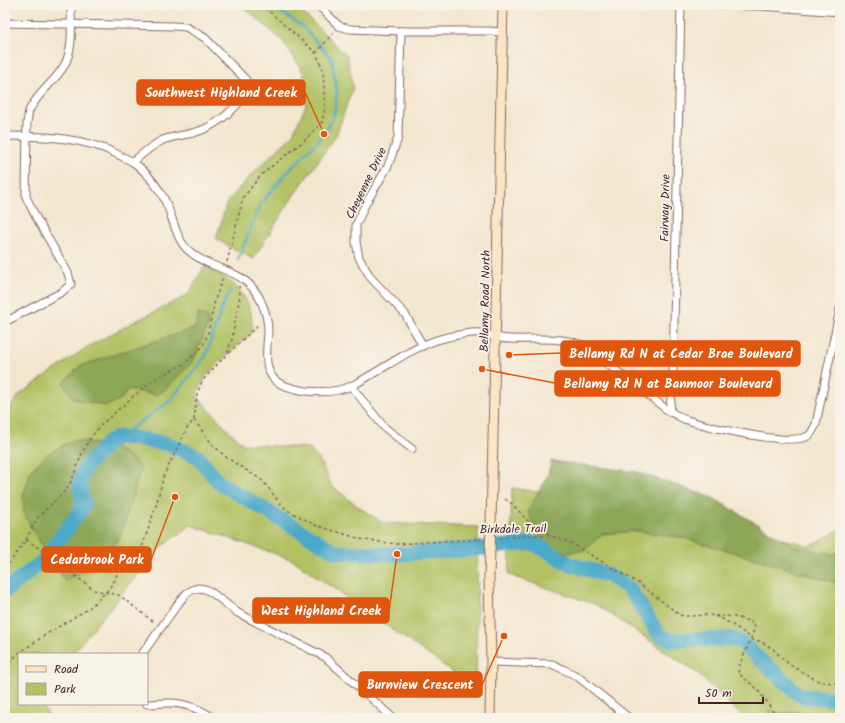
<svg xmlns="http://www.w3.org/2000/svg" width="845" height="723" viewBox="0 0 845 723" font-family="Kalam,sans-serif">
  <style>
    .green { fill: #b1c163; stroke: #7e7047 }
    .forest { fill: #8ca759; stroke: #6b6342 }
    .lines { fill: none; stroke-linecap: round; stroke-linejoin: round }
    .stream { stroke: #4ba9c9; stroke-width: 2.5 }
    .river { stroke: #4ba9c9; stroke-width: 15 }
    .street-casing { stroke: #856564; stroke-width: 9 }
    .secondary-casing { stroke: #856564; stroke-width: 11 }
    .path { stroke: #856564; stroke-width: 1.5; stroke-dasharray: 3 3; stroke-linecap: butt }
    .street { stroke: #fff; stroke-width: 7 }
    .secondary { stroke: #fce5c4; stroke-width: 9 }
    .secondary-bridge-casing { stroke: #856564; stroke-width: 11; stroke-linecap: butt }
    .secondary-bridge { stroke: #fce5c4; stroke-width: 9 }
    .labels { text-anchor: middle; stroke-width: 3.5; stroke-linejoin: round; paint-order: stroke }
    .street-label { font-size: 12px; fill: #4a1f2b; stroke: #f7f3e8 }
    .leader { fill: none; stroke: #e0560e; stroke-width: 1.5 }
    .callout-dot { fill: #e0560e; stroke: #f7f3e8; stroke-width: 1.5 }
    .callout { fill: #e0560e; stroke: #e0560e; stroke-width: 1.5 }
    .callout-label { font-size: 13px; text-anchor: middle; font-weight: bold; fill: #fff }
  </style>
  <rect width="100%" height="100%" fill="#f7f3e8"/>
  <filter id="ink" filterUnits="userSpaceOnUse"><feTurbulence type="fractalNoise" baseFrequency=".025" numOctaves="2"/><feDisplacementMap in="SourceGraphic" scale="8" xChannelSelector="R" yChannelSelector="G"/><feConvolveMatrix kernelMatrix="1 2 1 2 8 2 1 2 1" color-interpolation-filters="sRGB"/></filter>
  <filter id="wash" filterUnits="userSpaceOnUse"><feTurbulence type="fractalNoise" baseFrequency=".012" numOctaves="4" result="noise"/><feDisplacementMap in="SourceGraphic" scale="16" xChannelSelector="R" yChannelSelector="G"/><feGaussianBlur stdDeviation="0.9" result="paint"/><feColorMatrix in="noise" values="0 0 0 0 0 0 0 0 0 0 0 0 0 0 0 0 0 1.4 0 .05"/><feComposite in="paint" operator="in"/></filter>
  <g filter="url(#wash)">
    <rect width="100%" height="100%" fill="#f3e6cf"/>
    <g class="green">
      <path d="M241 5H295L347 56 353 87 336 136 294 195 253 259 216 239 227 202 251 175 292 136 306 105 304 74 283 41Z"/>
      <path d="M204 267C227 277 244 288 251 313 252 319 252 326 252 332L224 358 206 376 197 393V396L225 427 243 444 309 448 320 461 332 486 360 508 383 523 478 527 476 688 293 560 191 525 160 548 72 654H19V704H40L51 718H5V415L19 395 87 347 130 324 188 295Z"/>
      <path d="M512 488 627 506 755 531 810 546 840 529V718H744L696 672 597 605 509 575Z"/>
    </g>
    <g class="forest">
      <path d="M199 314 207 316 209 322 193 361 164 391 156 395 128 389 121 399 106 406 74 399 63 383 80 366 195 328Z"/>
      <path d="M73 440C99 444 122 445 141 468L121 535 105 560 65 581 33 531 24 513 23 495 31 471 47 454Z"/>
      <path d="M551 461 638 472 713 498 794 546 833 554 840 553V584L684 538 637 531 602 534 585 550 567 553 549 548 539 536 528 511 548 475Z"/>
      <path d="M770 710 781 713 802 711 819 716 840 713V718H762Z"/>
    </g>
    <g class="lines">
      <g class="stream">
        <path d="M238 260 260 205 282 178 324 134 334 115 337 92 332 59 303 27 284 14 266 5"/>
        <path d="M119 437 169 402 205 357 223 305 230 291"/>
      </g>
      <path class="river" d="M5 591 43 561 84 506 79 485 85 467 110 441 119 437 140 439 169 444 198 457 218 482 336 552 397 554 467 550 533 543 570 564 607 575 629 588 659 635 670 640 733 639 742 643 797 693 804 696 840 699"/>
    </g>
  </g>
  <g filter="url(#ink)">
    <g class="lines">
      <defs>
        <g id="street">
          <path d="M318 5 339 26 350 29 401 31H487L502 32"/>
          <path d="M714 5 761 6 840 12"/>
          <path d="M5 23 174 26 186 27 205 38 246 80 249 91C236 107 222 122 202 130 190 135 176 135 163 140 152 145 142 154 133 162"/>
          <path d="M401 31 398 138 388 166 365 205 356 225V242L359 258 371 278 405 314 423 346"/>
          <path d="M5 136C43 136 83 137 117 154 122 157 128 159 133 162 143 169 154 182 161 193 172 209 174 238 188 250 211 272 243 266 260 299 265 309 268 321 268 332 267 351 261 376 283 385 303 393 333 395 353 385 385 369 412 345 448 337 456 335 473 332 481 333 491 335 500 339 510 339 534 340 559 336 582 345 591 349 599 357 606 363 628 379 649 396 670 412 675 414 680 417 684 419 705 426 790 447 808 436 812 434 814 428 816 424L840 309"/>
          <path d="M5 322 62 292 71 284 68 273 37 219 26 197 27 123C28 119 28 114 29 111 37 93 54 83 64 66 74 48 71 25 71 5"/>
          <path d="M351 386 384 427 412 449"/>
          <path d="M670 412 673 371 681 5"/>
          <path d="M142 654 180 601 187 593 192 590 198 588 205 589 211 592 238 613 325 657 393 718"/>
          <path d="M491 662 552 664 577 676 629 718"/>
          <path d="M147 704C153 704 160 703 166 703 183 702 200 709 214 718"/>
        </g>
        <g id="secondary">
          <path d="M491 524 503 5"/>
          <path d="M489 576 491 662 490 718"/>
        </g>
      </defs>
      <use href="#street" class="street-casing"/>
      <use href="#secondary" class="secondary-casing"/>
      <g class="path">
        <path d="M316 53 335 31"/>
        <path d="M227 262 243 198 262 174 305 140 322 122 325 107 323 70 316 53 262 5"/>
        <path d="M229 353 259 324"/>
        <path d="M194 420 213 445 226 457 263 481 279 502 287 510 315 525 364 540 396 544 481 539"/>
        <path d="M505 499 511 503 527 520 552 536"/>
        <path d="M499 538 536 535 554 537 569 542 638 583 680 615C691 618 704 613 715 616 727 620 740 630 750 637"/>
        <path d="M26 540 39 548 94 590 119 595 155 623"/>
        <path d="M5 569 26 540 37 518 66 490 72 480 83 451 91 437 103 423 144 387 158 377 184 364 203 346 208 333 215 300 223 277"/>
        <path d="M715 616C730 615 742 618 755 624 753 640 740 658 738 673L756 688 767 702 777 718"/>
        <path d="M751 640 760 641 773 649 790 665 820 682 840 683"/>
        <path d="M5 666 19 653 45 635 88 609 106 592 115 580 119 568 132 561 141 550 155 509 164 475 187 428 194 420 197 394 202 381 227 354 232 339 236 316 240 296 239 286"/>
      </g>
      <use href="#street" class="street"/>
      <use href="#secondary" class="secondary"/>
      <defs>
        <path id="secondary-bridge" d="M489 576 491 524"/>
      </defs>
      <use href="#secondary-bridge" class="secondary-bridge-casing"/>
      <use href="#secondary-bridge" class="secondary-bridge"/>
    </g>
  </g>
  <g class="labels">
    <g class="street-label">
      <text transform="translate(366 183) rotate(-64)" y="4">Cheyenne Drive</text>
      <text transform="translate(665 208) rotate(-89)" y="4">Fairway Drive</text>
      <text transform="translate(485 301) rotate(-89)" y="4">Bellamy Road North</text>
      <text transform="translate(513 529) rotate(-1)" y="4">Birkdale Trail</text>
    </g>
  </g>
  <path class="leader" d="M324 134L305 92M509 355L561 353M482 369L555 383M175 497L151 560M397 554L389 611M504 636L482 685"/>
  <g class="callout-dot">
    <circle cx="324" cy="134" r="4"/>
    <circle cx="509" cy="355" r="4"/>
    <circle cx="482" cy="369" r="4"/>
    <circle cx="175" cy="497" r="4"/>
    <circle cx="397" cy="554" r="4"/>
    <circle cx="504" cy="636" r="4"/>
  </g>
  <g class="callout">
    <rect x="137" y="80" width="168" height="25" rx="4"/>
    <rect x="561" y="341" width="239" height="25" rx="4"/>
    <rect x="555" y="371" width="225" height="25" rx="4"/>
    <rect x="42" y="547" width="109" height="25" rx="4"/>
    <rect x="253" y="598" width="136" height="25" rx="4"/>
    <rect x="359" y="672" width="123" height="25" rx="4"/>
  </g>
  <g class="callout-label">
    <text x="221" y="97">Southwest Highland Creek</text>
    <text x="681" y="358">Bellamy Rd N at Cedar Brae Boulevard</text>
    <text x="668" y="388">Bellamy Rd N at Banmoor Boulevard</text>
    <text x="97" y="564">Cedarbrook Park</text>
    <text x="321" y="615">West Highland Creek</text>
    <text x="420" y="689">Burnview Crescent</text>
  </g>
  <rect width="845" height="723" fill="none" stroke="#f7f3e8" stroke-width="20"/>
  <rect x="18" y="653" width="130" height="52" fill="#f7f3e8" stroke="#b29e9c"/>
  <rect x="26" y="666" width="20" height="6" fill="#fce5c4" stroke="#b29e9c"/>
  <text x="54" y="673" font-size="12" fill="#4a1f2b">Road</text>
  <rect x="26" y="683" width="20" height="12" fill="#b1c163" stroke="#b29e9c"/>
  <text x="54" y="693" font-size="12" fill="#4a1f2b">Park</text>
  <path d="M699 697v6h64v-6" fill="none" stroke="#4a1f2b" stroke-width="2"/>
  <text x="705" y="697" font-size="12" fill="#4a1f2b" stroke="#f7f3e8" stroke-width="3" paint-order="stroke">50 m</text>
</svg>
